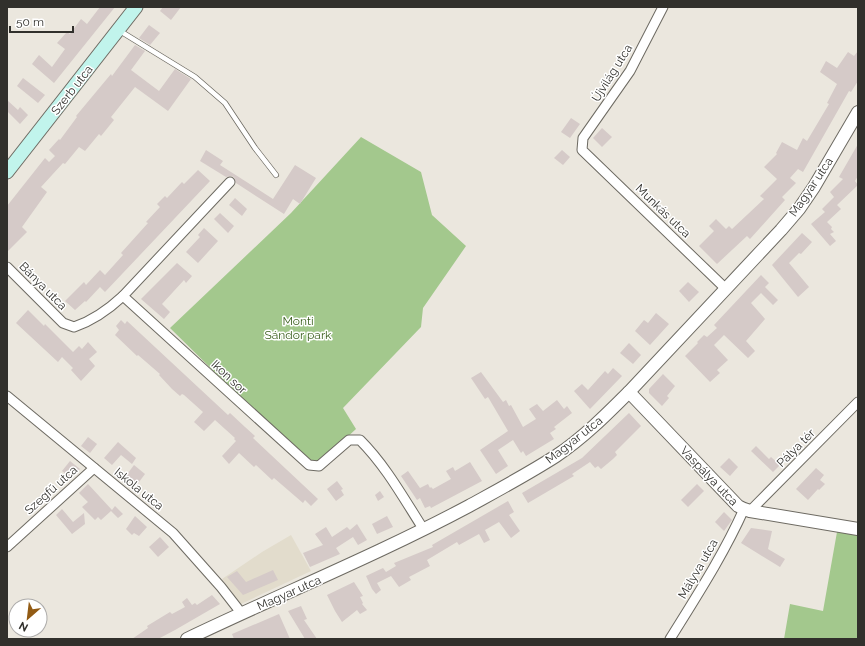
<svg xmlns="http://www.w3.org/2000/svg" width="865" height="646" viewBox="0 0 865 646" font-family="Raleway,sans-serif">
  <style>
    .built { fill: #e2dccc }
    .green { fill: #a3c88d }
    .building { fill: #d5cac8 }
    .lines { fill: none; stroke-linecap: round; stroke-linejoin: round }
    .service-casing { stroke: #6d6a62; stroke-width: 6 }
    .minor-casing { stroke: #6d6a62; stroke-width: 11 }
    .tertiary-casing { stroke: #6d6a62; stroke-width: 14 }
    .secondary-casing { stroke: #6d6a62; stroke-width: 15 }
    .service { stroke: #fff; stroke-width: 4.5 }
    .minor { stroke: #fff; stroke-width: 9 }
    .tertiary { stroke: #fff; stroke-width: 12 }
    .secondary { stroke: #c1f4ec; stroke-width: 13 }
    .labels { text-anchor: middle; stroke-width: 3; stroke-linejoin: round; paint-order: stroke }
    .street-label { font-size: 12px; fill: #31302c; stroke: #fff }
    .park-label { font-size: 12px; fill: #3a5f1d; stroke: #fff }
  </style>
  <rect width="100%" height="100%" fill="#ebe7de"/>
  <path class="built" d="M291 535 311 571 241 604 222 579 262 552Z"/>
  <g class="green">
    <path d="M361 137 421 172 432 215 466 246 423 308 421 327 343 408 356 429 320 462H311L302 458 170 328 291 213Z"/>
    <path d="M837 532 858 535V639H784L790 604 823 611Z"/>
  </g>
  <g class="building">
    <path d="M100 7H115L54 83 32 64 39 55 52 67 65 49 57 43 67 32 70 34 81 19 87 24Z"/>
    <path d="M163 7H181L171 20 160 11Z"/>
    <path d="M149 25 160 33 150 45 139 38Z"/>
    <path d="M135 45 145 51 131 70 159 91 175 69 191 79 168 111 135 87 111 117 114 120 101 136 99 134 85 151 79 147 65 164 63 163 41 187 47 192 22 227 27 232 7 252V206L45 158 49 162 55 156 49 150 59 139 60 140 77 117 76 116 111 74 112 76Z"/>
    <path d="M858 51V81L851 92 849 91 803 172 798 169 790 178 796 183 782 197 785 200 750 239 747 236 717 264 699 246 714 231 709 226 716 219 726 229 729 226 732 229 764 199 760 196 777 179 764 167 777 154 776 153 782 142 797 150 803 138 807 141 829 104 827 103 837 84 820 72 826 61 837 68 848 52 854 56Z"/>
    <path d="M23 78 45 95 38 103 17 86Z"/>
    <path d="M7 100 18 110 20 107 28 115 20 124 7 111Z"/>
    <path d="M571 118 580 124 570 138 561 132Z"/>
    <path d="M602 128 612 137 602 147 593 138Z"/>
    <path d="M858 144V176L855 181 858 185 837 205 841 209 827 222 832 227 831 229 834 232 830 234 836 241 830 246 811 224 825 212 822 209 834 197 830 192 843 179 839 177Z"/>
    <path d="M206 150 223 161 220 165 273 199 295 165 316 178 300 204 293 199 284 214 236 183 234 177 231 176 226 177 200 161Z"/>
    <path d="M562 150 570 157 563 165 554 158Z"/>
    <path d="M198 170 210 181 105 292 100 287 86 302 85 301 75 310 65 301 84 282 86 285 100 270 105 275 123 255 121 253 148 223 146 222 160 207 157 204 165 196 167 198 182 182 184 184Z"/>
    <path d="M235 198 247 209 242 216 229 205Z"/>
    <path d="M220 213 234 226 228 233 214 219Z"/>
    <path d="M204 228 218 241 198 263 186 252 200 237 198 235Z"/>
    <path d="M802 233 812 242 801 254 799 253 789 263 809 287 798 297 772 265Z"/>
    <path d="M177 263 192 276 186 283 184 280 162 304 170 312 164 319 141 299Z"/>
    <path d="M761 275 769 283 765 287 778 300 773 305 761 293 751 303 765 319 746 341 755 351 748 358 724 335 714 345 728 360 717 370 720 373 710 382 685 356 698 343 697 342 704 335 707 337 717 328 714 325Z"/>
    <path d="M688 282 699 292 689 302 679 291Z"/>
    <path d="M28 310 44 326 45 324 73 352 79 346 82 349 88 342 97 352 89 359 95 366 81 381 71 370 73 368 62 357 58 362 16 323Z"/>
    <path d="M656 313 669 324 650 345 635 331 644 320 648 323Z"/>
    <path d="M121 320 125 324 127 321 228 415 230 413 245 427 255 436 253 438 318 499 311 506 305 500 303 503 274 478 272 480 256 465 254 467 239 453 229 464 222 456 236 441 234 439 235 438 215 420 204 431 194 422 203 412 184 395 182 394 180 396 172 389 159 375 160 374 138 355 137 356 115 335 119 330 116 326Z"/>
    <path d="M629 343 641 355 633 364 620 353Z"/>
    <path d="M613 368 622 376 590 409 574 391 582 384 588 390 605 371 608 374Z"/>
    <path d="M481 372 503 402 506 400 509 406 511 405 523 427 536 419 529 409 537 404 543 411 557 400 564 409 567 406 572 413 554 427 556 429 550 433 554 439 526 456 523 451 521 453 513 440 498 450 508 466 496 474 480 450 508 431 488 397 485 399 471 378Z"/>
    <path d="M663 374 675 386 667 396 669 398 662 406 649 393V389Z"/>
    <path d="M629 413 641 426 615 452 617 455 613 459 601 469 598 466 595 468 590 462 572 474 574 476 528 503 522 493 582 458Z"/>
    <path d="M88 437 97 444 90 453 81 446Z"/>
    <path d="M118 442 136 458 132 464 121 455 112 465 104 458Z"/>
    <path d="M756 446 769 459 771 457 780 465 773 472 751 451Z"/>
    <path d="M729 458 738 467 730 476 720 467Z"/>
    <path d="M70 461 80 469 71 478 62 471Z"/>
    <path d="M470 462 482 481 431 508 430 506 425 508 420 498 417 500 401 476 408 471 420 488 428 484 430 488 431 487 433 489 451 479 446 471 453 467 455 471Z"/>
    <path d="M134 465 145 474 136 486 125 477Z"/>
    <path d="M816 468 824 475 820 480 825 484 819 490 818 489 808 500 796 489Z"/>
    <path d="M337 481 343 489 341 490 344 495 336 501 327 489Z"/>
    <path d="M88 484 112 510 115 506 123 514 118 518 111 511 101 520 98 517 95 520 82 507 88 502 79 493Z"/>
    <path d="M697 484 704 491 688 507 681 500Z"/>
    <path d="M380 491 384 497 378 501 375 495Z"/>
    <path d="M508 501 514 512 509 515 520 531 511 538 499 522 485 530 490 540 484 543 479 534 459 545 457 542 427 560 430 566 409 577 411 580 399 587 391 576 377 583 381 590 376 594 372 589 366 576 383 568 386 572 396 566 394 563 433 547 432 545Z"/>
    <path d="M62 509 73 522 84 513 85 524 72 534 56 515Z"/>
    <path d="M724 512 732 520 724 531 715 522Z"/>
    <path d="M135 516 147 527 139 536 134 533 132 535 126 529Z"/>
    <path d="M387 516 393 527 377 534 372 524Z"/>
    <path d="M357 524 367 540 358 545 353 537 336 548 340 554 310 567 303 553 323 545 315 534 326 527 332 537 347 527 350 530Z"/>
    <path d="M751 528 772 531 768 549 785 559 780 567 741 543Z"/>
    <path d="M160 537 169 547 158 557 149 547Z"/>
    <path d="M273 570 278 580 243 595 227 577 237 571 246 582Z"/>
    <path d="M354 582 363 596 360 597 363 603 362 604 367 610 360 614 357 610 342 622 335 611 327 595Z"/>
    <path d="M212 595 220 604 175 630 158 639H132L148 628 147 626 170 612 172 614 185 607 182 602 187 598 192 605 195 603 197 605Z"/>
    <path d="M301 606 307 619 304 620 317 639H305L288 611Z"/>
    <path d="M279 614 290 639H234L232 634Z"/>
  </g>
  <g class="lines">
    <defs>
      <path id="service" d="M120 31 195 77 225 103 255 148 276 175"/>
      <g id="minor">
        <path d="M663 7 630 71 583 138 582 150 726 289"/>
        <path d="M230 182 123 296 309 465 319 466 349 440H360C386 466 404 499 424 530"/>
        <path d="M7 267 63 323 74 327C92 321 109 309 123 296"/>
        <path d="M7 396 173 533 221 587 242 614"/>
        <path d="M750 511 858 402"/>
        <path d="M7 547 94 468"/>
        <path d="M670 639C696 597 724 554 744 509"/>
      </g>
      <g id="tertiary">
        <path d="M629 392 738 506 744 509 750 511 858 529"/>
        <path d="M187 639C281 594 377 555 469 506 498 490 528 474 556 456 583 438 606 415 629 392L781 230 799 209 814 187 858 112"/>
      </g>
      <path id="secondary" d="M7 172 136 7"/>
    </defs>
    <use href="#service" class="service-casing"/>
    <use href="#minor" class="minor-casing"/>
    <use href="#tertiary" class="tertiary-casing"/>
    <use href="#secondary" class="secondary-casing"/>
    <use href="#service" class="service"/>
    <use href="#minor" class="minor"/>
    <use href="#tertiary" class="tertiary"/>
    <use href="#secondary" class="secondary"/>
  </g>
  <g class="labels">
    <g class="street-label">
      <text transform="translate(612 73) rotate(-58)" y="4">Újvilág utca</text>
      <text transform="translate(72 90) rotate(-52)" y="4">Szerb utca</text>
      <text transform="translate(811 187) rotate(-56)" y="4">Magyar utca</text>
      <text transform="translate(663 211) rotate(44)" y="4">Munkás utca</text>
      <text transform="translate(43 286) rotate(45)" y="4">Bánya utca</text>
      <text transform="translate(229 377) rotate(43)" y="4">Ikon sor</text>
      <text transform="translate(574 440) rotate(-38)" y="4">Magyar utca</text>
      <text transform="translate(796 448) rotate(-45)" y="4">Pálya tér</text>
      <text transform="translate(709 476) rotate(46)" y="4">Vaspálya utca</text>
      <text transform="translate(139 489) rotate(39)" y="4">Iskola utca</text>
      <text transform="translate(51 490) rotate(-42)" y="4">Szegfű utca</text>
      <text transform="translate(698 569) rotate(-60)" y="4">Mályva utca</text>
      <text transform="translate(289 593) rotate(-24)" y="4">Magyar utca</text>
    </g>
    <g class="park-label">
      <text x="298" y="325">Monti<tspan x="298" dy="14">Sándor park</tspan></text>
    </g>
  </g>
  <rect width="865" height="646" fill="none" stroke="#31302c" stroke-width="16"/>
  <g transform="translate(28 618) rotate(208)"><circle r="19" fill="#ffffff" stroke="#adacab"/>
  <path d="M0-3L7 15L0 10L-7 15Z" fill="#925b14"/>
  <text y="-6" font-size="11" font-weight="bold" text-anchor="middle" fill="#31302c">N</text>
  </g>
  <path d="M10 26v6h63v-6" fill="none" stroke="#31302c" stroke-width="2"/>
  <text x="16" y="26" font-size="12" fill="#31302c" stroke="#ffffff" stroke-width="3" paint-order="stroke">50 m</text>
</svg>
